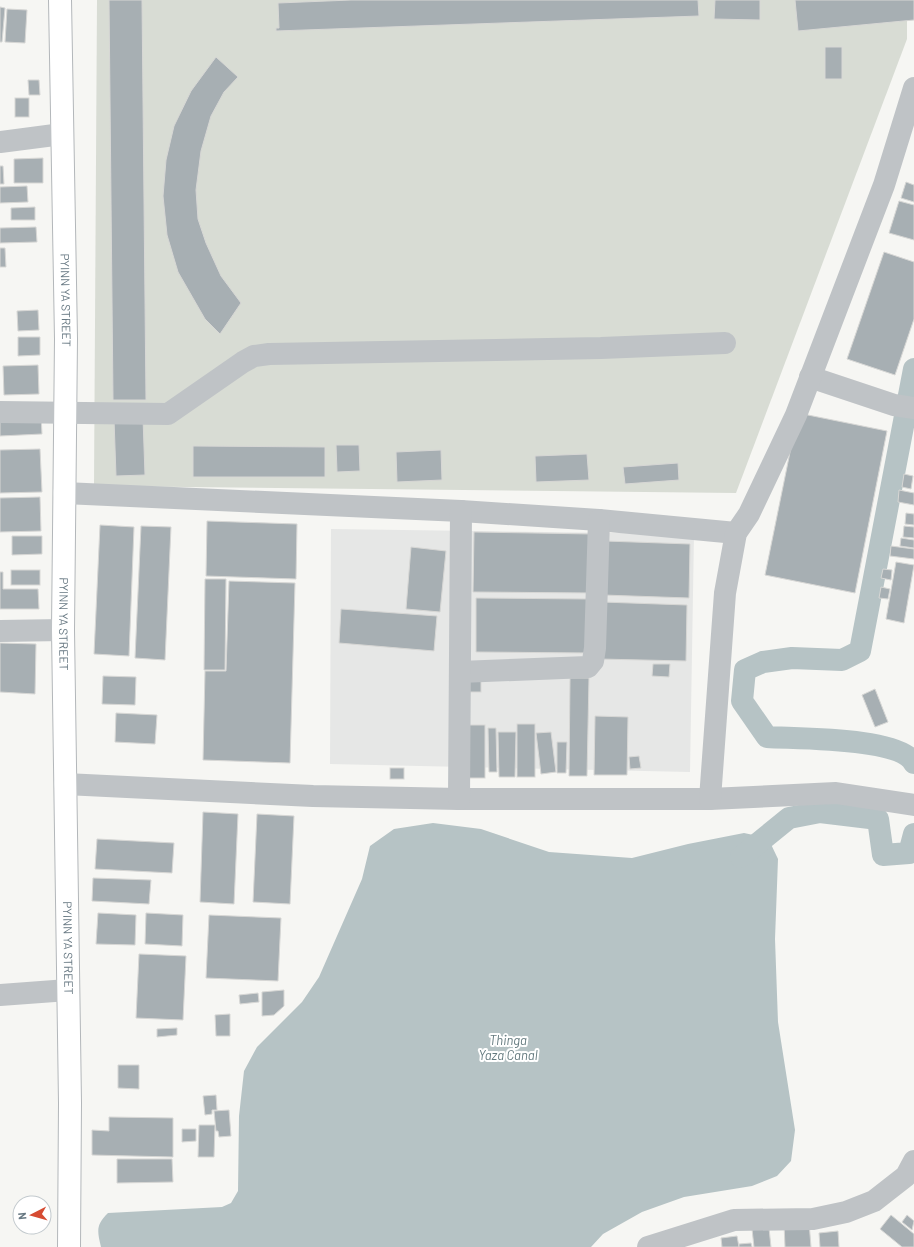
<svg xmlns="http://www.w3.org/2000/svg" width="914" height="1247" viewBox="0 0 914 1247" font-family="Barlow,sans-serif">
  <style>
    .built { fill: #e6e7e6 }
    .green { fill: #d8dcd4 }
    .water { fill: #b6c3c5 }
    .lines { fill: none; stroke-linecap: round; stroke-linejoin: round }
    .canal { stroke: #b6c3c5; stroke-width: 22 }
    .building { fill: #a7afb3; stroke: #d7d7d5 }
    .major-casing { stroke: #b3b7ba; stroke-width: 24 }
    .minor { stroke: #bfc3c6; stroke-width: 22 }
    .major { stroke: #fff; stroke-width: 22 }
    .labels { text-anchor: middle; stroke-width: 4; stroke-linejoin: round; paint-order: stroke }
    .street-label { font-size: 12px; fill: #677882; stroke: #fff }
    .water-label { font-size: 13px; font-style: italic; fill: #63797e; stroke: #fff }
  </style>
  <rect width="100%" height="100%" fill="#f6f6f3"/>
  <path class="built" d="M331 529 694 534 690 772 330 764Z"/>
  <path class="green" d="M97 0H907V39L736 493 94 486Z"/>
  <path class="water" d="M433 823 481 829 549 852 632 858 688 844 744 833 768 838 778 859 775 939 778 1022 795 1130 791 1161 777 1176 752 1186 684 1197 642 1212 603 1234 591 1247H101C97 1230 96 1225 108 1213L222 1207 231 1203 238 1191 239 1116 244 1071 257 1047 302 1002 319 977 362 879 370 846 394 829Z"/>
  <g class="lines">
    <g class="canal">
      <path d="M914 369 860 651 842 660 792 658 763 662 745 670 742 701 767 737C797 739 900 737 914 763"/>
      <path d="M741 857 789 818 820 812 878 819 883 855 909 853 914 834"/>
    </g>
  </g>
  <g class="building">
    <path d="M109 0H142L146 400H113Z"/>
    <path d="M351 0H698L699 16 276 31V28H279L278 3Z"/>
    <path d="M715 0H760V20L714 19Z"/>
    <path d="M795 0H914V20L798 31Z"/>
    <path d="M0 7 5 8 2 42H0Z"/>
    <path d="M7 9 27 10 25 43 5 42Z"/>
    <rect x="825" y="47" width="17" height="32"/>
    <path d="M216 57 238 77 224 92 211 116 201 151 196 190 198 219 206 243 221 276 241 303 220 334 205 319 178 272 167 235 163 196 166 160 174 126 191 91Z"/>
    <path d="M28 80H39L40 95H29Z"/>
    <rect x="15" y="98" width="14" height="19"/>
    <path d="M43 158V183H14V159Z"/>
    <path d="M0 166H3L4 184H0Z"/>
    <path d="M906 182 914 185V202L901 198Z"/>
    <path d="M27 186 28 202 0 203V187Z"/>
    <path d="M899 201 914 205V240L889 233Z"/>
    <path d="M35 207V220H11V208Z"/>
    <path d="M36 227 37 242 0 243V228Z"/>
    <path d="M0 248H5L6 267H0Z"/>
    <path d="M884 252 914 262V319L895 375 847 359Z"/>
    <path d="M38 310 39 330 18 331 17 311Z"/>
    <path d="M18 337H40V355L18 356Z"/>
    <path d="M38 365 39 394 4 395 3 366Z"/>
    <path d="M798 413 887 431 855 593 765 575Z"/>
    <path d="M41 415 42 434 0 436V416Z"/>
    <path d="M143 418 145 475 116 476 114 419Z"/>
    <path d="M336 445H359L360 471 337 472Z"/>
    <path d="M193 446 325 447V477H193Z"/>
    <path d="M40 449 42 492 0 493V450Z"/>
    <path d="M441 450 442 480 397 482 396 452Z"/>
    <path d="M587 454 589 480 536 482 535 456Z"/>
    <path d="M678 463 679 480 625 484 623 467Z"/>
    <path d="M904 474 913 476 911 489 902 487Z"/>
    <path d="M899 490 914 493V505L898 502Z"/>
    <path d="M40 497 41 531 0 532V498Z"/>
    <path d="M906 513 914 514V525L905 524Z"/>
    <path d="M207 521 297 524 296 579 206 576Z"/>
    <path d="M100 525 134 527 129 656 94 654Z"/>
    <path d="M141 526 171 527 165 660 135 658Z"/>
    <path d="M904 526 914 527V538L903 537Z"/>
    <path d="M474 532 592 534 591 593 473 592Z"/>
    <path d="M12 536H42V554L12 555Z"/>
    <path d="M901 538 914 540V548L900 546Z"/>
    <path d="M605 541 690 544 689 598 603 595Z"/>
    <path d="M891 546 914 549V559L890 556Z"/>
    <path d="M411 547 446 551 440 612 406 609Z"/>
    <path d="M896 562 914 565 904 623 886 619Z"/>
    <path d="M883 569 892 570 891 580 881 578Z"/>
    <rect x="11" y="570" width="29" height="15"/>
    <path d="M0 572H3V589H38L39 609H0Z"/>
    <path d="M205 579H226L225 670H204Z"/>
    <path d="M229 581 295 583 290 763 203 760 205 671H226Z"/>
    <path d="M881 587 890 589 888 599 879 598Z"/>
    <path d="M476 598 590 599V653L476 652Z"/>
    <path d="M602 602 687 605 686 661 600 659Z"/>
    <path d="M341 609 437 616 434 651 339 643Z"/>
    <path d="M0 643 36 644 35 694 0 692Z"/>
    <path d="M653 664H670L669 677 652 676Z"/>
    <rect x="467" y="675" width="14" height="17"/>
    <path d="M103 676 136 677 135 705 102 704Z"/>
    <path d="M570 678H589L587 776H569Z"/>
    <path d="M875 689 888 722 875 727 862 695Z"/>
    <path d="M116 713 157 715 155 744 115 742Z"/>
    <path d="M595 716 628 717 627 775H594Z"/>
    <rect x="517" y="724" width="18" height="53"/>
    <rect x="467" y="725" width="18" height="53"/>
    <path d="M488 728H496L497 772H489Z"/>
    <path d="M498 732H516L515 777H499Z"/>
    <path d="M551 732 556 772 541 774 536 733Z"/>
    <path d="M557 742H567L566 773H557Z"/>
    <path d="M639 756 641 768 630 769 629 757Z"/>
    <rect x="390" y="768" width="14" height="11"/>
    <path d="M203 812 238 814 234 904 200 902Z"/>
    <path d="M257 814 294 816 290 904 253 902Z"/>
    <path d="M97 839 174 843 172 873 95 869Z"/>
    <path d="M93 878 151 880 149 904 92 901Z"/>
    <path d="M98 913 136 915 135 945 96 944Z"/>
    <path d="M146 913 183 915 182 946 145 944Z"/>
    <path d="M209 915 281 918 278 981 206 978Z"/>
    <path d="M139 954 186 956 183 1020 136 1018Z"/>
    <path d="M284 990V1006L274 1015 262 1016V992Z"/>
    <path d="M258 993 259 1002 240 1004 239 995Z"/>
    <path d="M230 1014V1036H216L215 1015Z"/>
    <path d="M177 1028V1035L157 1037V1029Z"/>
    <path d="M118 1065H139V1089L118 1088Z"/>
    <path d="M216 1095 217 1110H212V1114L205 1115 203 1096Z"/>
    <path d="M229 1110 231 1136 219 1137 218 1131H216L214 1111Z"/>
    <path d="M109 1117 173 1118V1157L92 1155V1130L109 1131Z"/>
    <path d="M199 1125H215L214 1157H198Z"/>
    <path d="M182 1129H196V1141L182 1142Z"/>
    <path d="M117 1159H172L173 1182 117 1183Z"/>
    <path d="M891 1215 914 1234V1247H902L880 1229Z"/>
    <path d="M907 1215 914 1221 912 1230 902 1222Z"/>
    <path d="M809 1222 811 1247H785L784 1224Z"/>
    <path d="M769 1228 771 1247H754L752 1229Z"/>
    <path d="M838 1231 839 1247H820L819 1233Z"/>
    <path d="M737 1236 739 1247H722L721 1238Z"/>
    <path d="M751 1243 752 1247H739V1244Z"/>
  </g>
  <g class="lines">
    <defs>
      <g id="major">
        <path id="s1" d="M60 0 66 339 63 630 70 1103 69 1247"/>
      </g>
    </defs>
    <use href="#major" class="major-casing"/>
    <g class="minor">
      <path d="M0 142 62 134"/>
      <path d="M810 377 894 405 914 408"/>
      <path d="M0 412 168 414 243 362 254 356 269 354 601 348 725 343"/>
      <path d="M64 493 461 511 599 520 736 533"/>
      <path d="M0 631 63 630"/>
      <path d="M460 672 588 667 593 661 595 648 599 520"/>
      <path d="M65 784 313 796 459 799H710L836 793 914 805"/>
      <path d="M459 799 461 511"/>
      <path d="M710 799 725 593 736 533 749 514 796 415 884 185 914 88"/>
      <path d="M0 995 68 990"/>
      <path d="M648 1247 734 1220 813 1219 846 1212 874 1201 906 1176 914 1161"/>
    </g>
    <use href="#major" class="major"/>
  </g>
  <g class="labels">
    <g class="street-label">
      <text dy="4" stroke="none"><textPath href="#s1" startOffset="300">PYINN YA STREET</textPath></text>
      <text dy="4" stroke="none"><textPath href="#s1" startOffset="624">PYINN YA STREET</textPath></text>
      <text dy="4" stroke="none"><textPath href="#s1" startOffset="948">PYINN YA STREET</textPath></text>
    </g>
    <g class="water-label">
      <text x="508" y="1045">Thinga<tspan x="508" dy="15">Yaza Canal</tspan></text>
    </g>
  </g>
  <g transform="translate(32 1215) rotate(264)"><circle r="19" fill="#ffffff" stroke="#c2c9cd"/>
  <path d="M0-3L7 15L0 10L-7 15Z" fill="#d64b32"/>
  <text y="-6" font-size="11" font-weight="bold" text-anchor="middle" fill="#677882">N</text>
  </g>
</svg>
